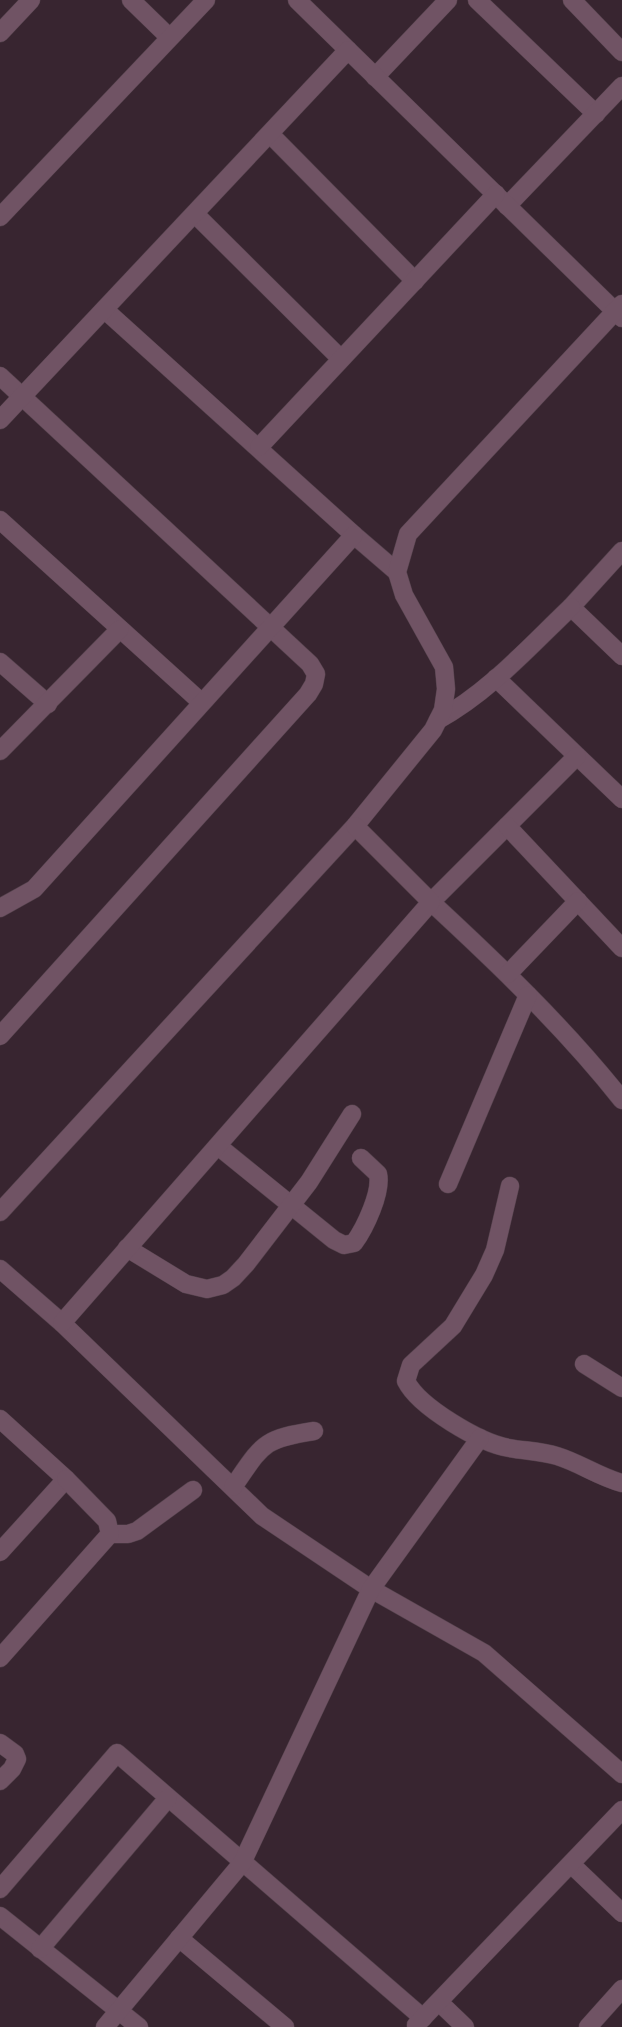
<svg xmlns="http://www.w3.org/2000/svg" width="622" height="2027" viewBox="0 0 622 2027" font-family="'Space Grotesk',sans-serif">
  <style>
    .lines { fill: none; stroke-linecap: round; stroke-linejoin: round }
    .minor-casing { stroke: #53414b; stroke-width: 19 }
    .minor { stroke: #705364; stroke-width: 18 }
  </style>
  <rect width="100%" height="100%" fill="#382530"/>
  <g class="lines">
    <defs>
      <g id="minor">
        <path d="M131 0 169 37"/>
        <path d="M297 0 348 50"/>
        <path d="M477 0 596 114"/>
        <path d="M572 0 622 52"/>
        <path d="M0 33 31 0"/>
        <path d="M375 77 448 0"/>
        <path d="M270 134 415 281"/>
        <path d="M507 206 622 86"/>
        <path d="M195 214 341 359"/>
        <path d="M0 217 206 0"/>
        <path d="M105 310 354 535 397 572"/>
        <path d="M0 376 310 664 316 674 314 684 308 694 0 1036"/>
        <path d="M0 420 348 50 622 318"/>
        <path d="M259 447 496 194"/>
        <path d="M0 520 201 702"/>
        <path d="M622 551 571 607 622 656"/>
        <path d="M0 662 48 704"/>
        <path d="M496 678 622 799"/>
        <path d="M438 720C489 692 529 647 571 607"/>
        <path d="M0 751 120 629"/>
        <path d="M577 756 431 902C498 964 565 1028 622 1100"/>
        <path d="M507 826 622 948"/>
        <path d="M0 908 34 889 354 535"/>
        <path d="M508 974 578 901"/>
        <path d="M218 1146 334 1240 344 1245 354 1243C365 1228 382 1192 378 1174L361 1158"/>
        <path d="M448 1184 528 995"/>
        <path d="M510 1186 495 1250 484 1275 453 1326 411 1365 406 1381C419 1407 480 1443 509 1448 525 1451 541 1451 557 1456 580 1463 599 1477 622 1483"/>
        <path d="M0 1212 355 826 433 730 443 710 446 689 444 667 404 595 397 572 408 534 622 304"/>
        <path d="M127 1248 186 1284 207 1289 223 1285 233 1278 246 1264 309 1182 352 1114"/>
        <path d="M0 1269 62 1323 262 1516 371 1589 484 1653 622 1774"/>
        <path d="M62 1323 431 902 355 826"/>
        <path d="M584 1364 622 1388"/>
        <path d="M0 1419 66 1479 0 1552"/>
        <path d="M233 1487C263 1444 262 1439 314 1431"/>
        <path d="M110 1534H128L137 1531 193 1490"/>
        <path d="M0 1658 110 1534 107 1521 66 1479"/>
        <path d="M0 1743 15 1754 17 1759 12 1769 0 1781"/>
        <path d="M571 1864 622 1913"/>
        <path d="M0 1889 117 1753 423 2018"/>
        <path d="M0 1916 139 2027"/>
        <path d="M179 1938 285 2027"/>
        <path d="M40 1949 168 1798"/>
        <path d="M439 2002 465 2027"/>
        <path d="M416 2025 622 1810"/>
        <path d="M105 2027 242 1863 371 1589 480 1438"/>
        <path d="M588 2027 622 1989"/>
      </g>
    </defs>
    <use href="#minor" class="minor-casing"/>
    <use href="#minor" class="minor"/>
  </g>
</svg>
